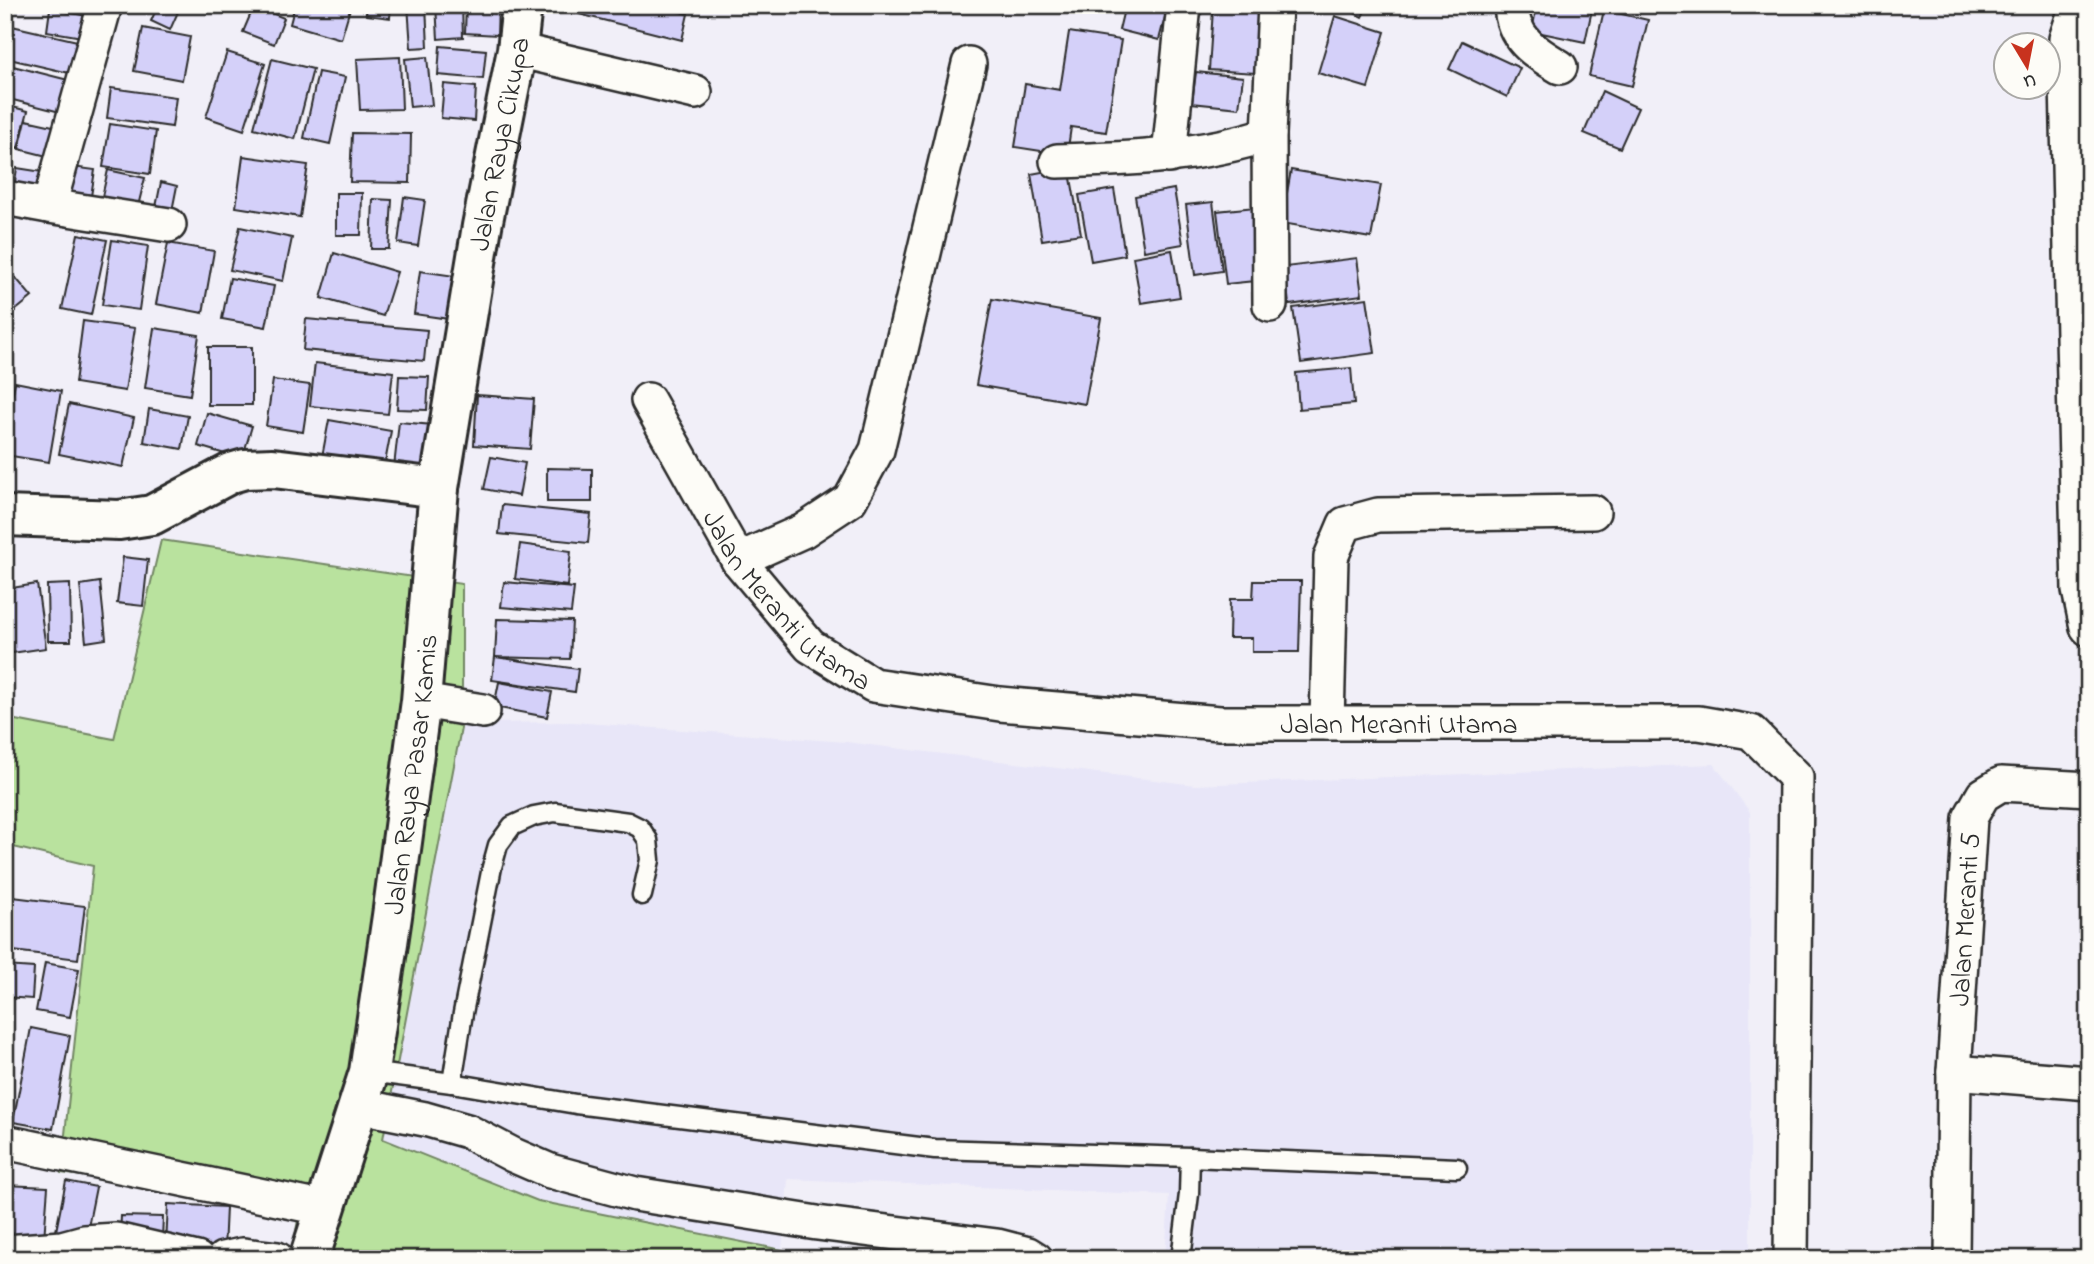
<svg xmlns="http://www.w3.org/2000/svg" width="2094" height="1264" viewBox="0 0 2094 1264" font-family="'Indie Flower',sans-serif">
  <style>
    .built { fill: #e8e6f8 }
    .green { fill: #b9e29e; stroke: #728664; stroke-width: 2 }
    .building { fill: #d4d0f9; stroke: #2b2b2b; stroke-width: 2 }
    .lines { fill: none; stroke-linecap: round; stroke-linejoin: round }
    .service-casing { stroke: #2b2b2b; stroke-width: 23 }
    .minor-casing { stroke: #2b2b2b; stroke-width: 38 }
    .tertiary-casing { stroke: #2b2b2b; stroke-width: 44 }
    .secondary-casing { stroke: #2b2b2b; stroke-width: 44 }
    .service { stroke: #fdfcf7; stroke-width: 18 }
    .minor { stroke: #fdfcf7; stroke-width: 33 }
    .tertiary { stroke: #fdfcf7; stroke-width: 38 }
    .secondary { stroke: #fdfcf7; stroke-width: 38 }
    .labels { text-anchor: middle; stroke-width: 5; stroke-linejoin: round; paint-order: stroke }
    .street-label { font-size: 28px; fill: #2b2b2b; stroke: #fdfcf7 }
  </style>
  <rect width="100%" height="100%" fill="#f1eff8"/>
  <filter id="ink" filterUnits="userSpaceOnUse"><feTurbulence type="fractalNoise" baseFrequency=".0143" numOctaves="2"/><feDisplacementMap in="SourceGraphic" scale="14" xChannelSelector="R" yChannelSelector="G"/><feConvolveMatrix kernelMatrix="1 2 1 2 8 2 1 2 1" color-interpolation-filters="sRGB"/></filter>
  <g filter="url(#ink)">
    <path class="built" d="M573 722 846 742 1195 785 1714 764 1750 812V1259H1165L1169 1195 788 1179 782 1250 538 1201 383 1139 462 723Z"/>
    <path class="green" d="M161 540 462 584V723L383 1139 538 1201 782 1250 779 1259H291L300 1209 61 1173 93 866 5 845V718L114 739Z"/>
    <g class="building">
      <path d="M158 5H181L170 30 151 21Z"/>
      <path d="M295 5H351L341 39 290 24Z"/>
      <path d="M367 5H391L390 18 366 15Z"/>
      <path d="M408 5H426L428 47 411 48Z"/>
      <path d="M436 5H462L463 37 438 39Z"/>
      <path d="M466 5H498L497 35 465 33Z"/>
      <path d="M564 5H654L688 14 682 40 563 10Z"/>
      <path d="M1125 5H1168L1159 40 1119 30Z"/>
      <path d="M1339 5H1368L1362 17Z"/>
      <path d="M1537 5H1593L1585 42 1532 31Z"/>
      <path d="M254 6 284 18 274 44 243 32Z"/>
      <path d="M50 9 98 18 94 39 47 31Z"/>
      <path d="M1213 9 1260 11 1256 73 1209 70Z"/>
      <path d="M1604 10 1648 20 1632 86 1589 76Z"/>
      <path d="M1335 16 1385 32 1368 88 1318 73Z"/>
      <path d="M12 26 86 43 78 75 5 58Z"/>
      <path d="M143 28 190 37 182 80 134 71Z"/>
      <path d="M1069 32 1121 40 1106 132 1071 127 1067 155 1015 147 1025 84 1060 90Z"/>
      <path d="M1462 41 1520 68 1507 97 1449 69Z"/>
      <path d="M440 46 486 50 483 79 438 75Z"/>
      <path d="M227 52 265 64 244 130 206 117Z"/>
      <path d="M400 57 402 109 360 110 357 59Z"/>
      <path d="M427 57 432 105 410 107 405 59Z"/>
      <path d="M272 59 313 69 295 139 254 128Z"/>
      <path d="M5 64 80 83 72 115 5 98Z"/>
      <path d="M318 72 345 77 330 144 304 138Z"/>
      <path d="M1196 72 1243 77 1239 108 1192 103Z"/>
      <path d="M444 84 476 87 474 121 441 118Z"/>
      <path d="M111 88 176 97 172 127 107 118Z"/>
      <path d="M1602 91 1638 108 1620 148 1584 133Z"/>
      <path d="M5 105 28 111 18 148 5 145Z"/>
      <path d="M26 120 62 128 55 158 19 149Z"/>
      <path d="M110 124 156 131 150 174 103 167Z"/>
      <path d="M352 133 411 134 410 183 350 182Z"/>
      <path d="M243 156 308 165 300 217 236 207Z"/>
      <path d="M65 166 95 170 90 203 60 199Z"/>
      <path d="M1069 167 1081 234 1042 240 1031 174Z"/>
      <path d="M17 168 49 173 46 199 13 195Z"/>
      <path d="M108 170 145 178 135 218 99 210Z"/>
      <path d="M1291 170 1381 185 1371 238 1282 223Z"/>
      <path d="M161 182 177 186 170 221 154 217Z"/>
      <path d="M1114 189 1125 255 1091 261 1079 195Z"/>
      <path d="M1174 189 1183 244 1144 251 1135 196Z"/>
      <path d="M336 193H362L361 235H336Z"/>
      <path d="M404 197 425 200 418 246 398 243Z"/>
      <path d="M373 199 392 200 389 249H371Z"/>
      <path d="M1213 202 1222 271 1195 275 1186 205Z"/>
      <path d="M1255 207 1264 280 1226 284 1217 211Z"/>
      <path d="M240 227 292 238 283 281 230 270Z"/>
      <path d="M78 234 107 240 91 315 62 309Z"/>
      <path d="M112 240 148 246 139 310 102 305Z"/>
      <path d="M168 243 214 251 203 313 156 304Z"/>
      <path d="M1172 250 1180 297 1141 303 1133 257Z"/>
      <path d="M334 253 397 272 383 316 321 298Z"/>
      <path d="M1357 258 1362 295 1289 305 1285 267Z"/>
      <path d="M10 271 32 297 5 319V274Z"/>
      <path d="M420 271 455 276 449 319 414 314Z"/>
      <path d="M230 278 274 286 266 327 222 319Z"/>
      <path d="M1367 298 1375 353 1301 363 1293 308Z"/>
      <path d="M992 299 1101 318 1085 404 976 385Z"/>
      <path d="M306 319 427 330 424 361 303 350Z"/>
      <path d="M83 321 135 328 125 391 75 383Z"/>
      <path d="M154 328 199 335 190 395 145 388Z"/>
      <rect x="208" y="347" width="44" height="58"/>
      <path d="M315 363 393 372 388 414 310 406Z"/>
      <path d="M1351 368 1354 404 1299 409 1296 373Z"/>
      <path d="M399 376 429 377 427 410 397 409Z"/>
      <path d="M273 380 310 385 303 432 266 426Z"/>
      <path d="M15 382 61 391 49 462 5 455V433Z"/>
      <path d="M477 395 534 399 530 449 474 445Z"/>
      <path d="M69 404 134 418 123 467 59 454Z"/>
      <path d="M149 409 188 416 182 449 144 442Z"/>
      <path d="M207 413 252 426 242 459 198 446Z"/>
      <path d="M329 420 391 431 384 468 322 457Z"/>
      <path d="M399 422 433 425 428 471 394 467Z"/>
      <path d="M491 457 525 463 519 496 484 489Z"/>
      <path d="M547 468 592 469V502H547Z"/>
      <path d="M502 505 591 514 588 543 499 534Z"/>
      <path d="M520 544 571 551 567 586 515 579Z"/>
      <path d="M123 557 148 560 143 606 117 603Z"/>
      <path d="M1254 581H1301L1299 652H1252V638H1229L1230 599H1253Z"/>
      <path d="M100 582 106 639 86 642 80 585Z"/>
      <path d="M504 582 574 588 571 613 501 607Z"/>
      <path d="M37 584 46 648 5 654V589Z"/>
      <path d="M70 584 71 641H48L47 585Z"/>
      <path d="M497 619 572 621 570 659 495 657Z"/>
      <path d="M495 657 578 669 575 692 492 680Z"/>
      <path d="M499 682 552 692 547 717 494 707Z"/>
      <path d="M5 896 85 906 78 959 5 950Z"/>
      <path d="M45 963 79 969 70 1017 36 1011Z"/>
      <path d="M5 966 34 968 32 999 5 997Z"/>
      <path d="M31 1028 70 1036 53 1129 13 1122Z"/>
      <path d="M66 1181 96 1187 86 1237 56 1231Z"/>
      <path d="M6 1185 48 1187 44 1239 5 1237Z"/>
      <path d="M168 1204 226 1207 224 1250 166 1246Z"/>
      <path d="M121 1216 163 1217 162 1238 120 1237Z"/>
    </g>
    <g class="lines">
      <defs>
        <g id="service">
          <path d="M369 1072 452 1083 576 1104 935 1149 1190 1157 1189 1194 1181 1259"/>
          <path d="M452 1083 463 1013 492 867 498 845 512 826 534 816 555 812 628 822 640 828 648 840 650 860 642 895"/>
          <path d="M1190 1157 1457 1168"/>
        </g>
        <g id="minor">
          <path d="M1511 5C1512 38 1534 52 1560 67"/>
          <path d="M2082 5 2076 9 2066 39 2079 590 2087 627 2089 629"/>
          <path d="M517 50 695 92"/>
          <path d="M1169 156 1184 5"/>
          <path d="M1057 161C1129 159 1200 157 1269 134"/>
          <path d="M5 198 49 206 105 5"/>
          <path d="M49 206 169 225"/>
          <path d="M1270 305 1269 134 1275 5"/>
          <path id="s1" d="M648 400 738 560 810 646 873 685 1000 704 1220 723H1699L1751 732 1796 777 1791 1259"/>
          <path d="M738 560 803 531 850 500 877 450 969 64"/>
          <path d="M421 701 483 711"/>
          <path d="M1327 723 1331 557 1345 524 1378 515 1593 512"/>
          <path d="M1954 1072 2089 1083"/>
          <path d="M359 1106 425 1119 467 1131 513 1155 550 1171 635 1194 817 1223 997 1246 1028 1254 1036 1259"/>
          <path d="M5 1142 326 1209"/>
          <path d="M5 1252 62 1248 84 1242 116 1240 197 1259"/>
          <path d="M223 1259 242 1255 277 1259"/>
          <path id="s2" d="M1952 1259 1954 1072 1970 818 1983 795 2001 784 2089 789"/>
        </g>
        <path id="tertiary" d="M5 516 119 520 152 515 231 473 245 469 273 468 439 488"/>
        <g id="secondary">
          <path id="s3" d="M309 1259 369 1072 392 916 421 701 439 488 482 226 517 50 522 5"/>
        </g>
      </defs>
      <use href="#service" class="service-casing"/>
      <use href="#minor" class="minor-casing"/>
      <use href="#tertiary" class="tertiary-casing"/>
      <use href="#secondary" class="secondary-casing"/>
      <use href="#service" class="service"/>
      <use href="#minor" class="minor"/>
      <use href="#tertiary" class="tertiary"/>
      <use href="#secondary" class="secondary"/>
    </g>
  </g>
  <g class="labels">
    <g class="street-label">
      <text dy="10" stroke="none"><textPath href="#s3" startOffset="1134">Jalan Raya Cikupa</textPath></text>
      <text dy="10" stroke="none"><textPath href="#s1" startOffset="247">Jalan Meranti Utama</textPath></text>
      <text dy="10" stroke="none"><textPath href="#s1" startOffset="898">Jalan Meranti Utama</textPath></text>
      <text dy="10" stroke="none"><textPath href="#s3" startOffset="497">Jalan Raya Pasar Kamis</textPath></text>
      <text dy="10" stroke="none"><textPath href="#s2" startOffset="340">Jalan Meranti 5</textPath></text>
    </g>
  </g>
  <rect width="2094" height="1264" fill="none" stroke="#fdfcf7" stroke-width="28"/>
  <rect x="14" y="14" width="2066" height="1236" fill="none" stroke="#2b2b2b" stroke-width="2.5" filter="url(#ink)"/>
  <g transform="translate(2027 66) rotate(170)"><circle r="33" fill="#fdfcf7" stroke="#a9a8a5" stroke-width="2"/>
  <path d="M0-5L12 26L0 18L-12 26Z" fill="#c8321e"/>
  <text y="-10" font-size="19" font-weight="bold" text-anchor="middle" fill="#2b2b2b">U</text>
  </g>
</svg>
